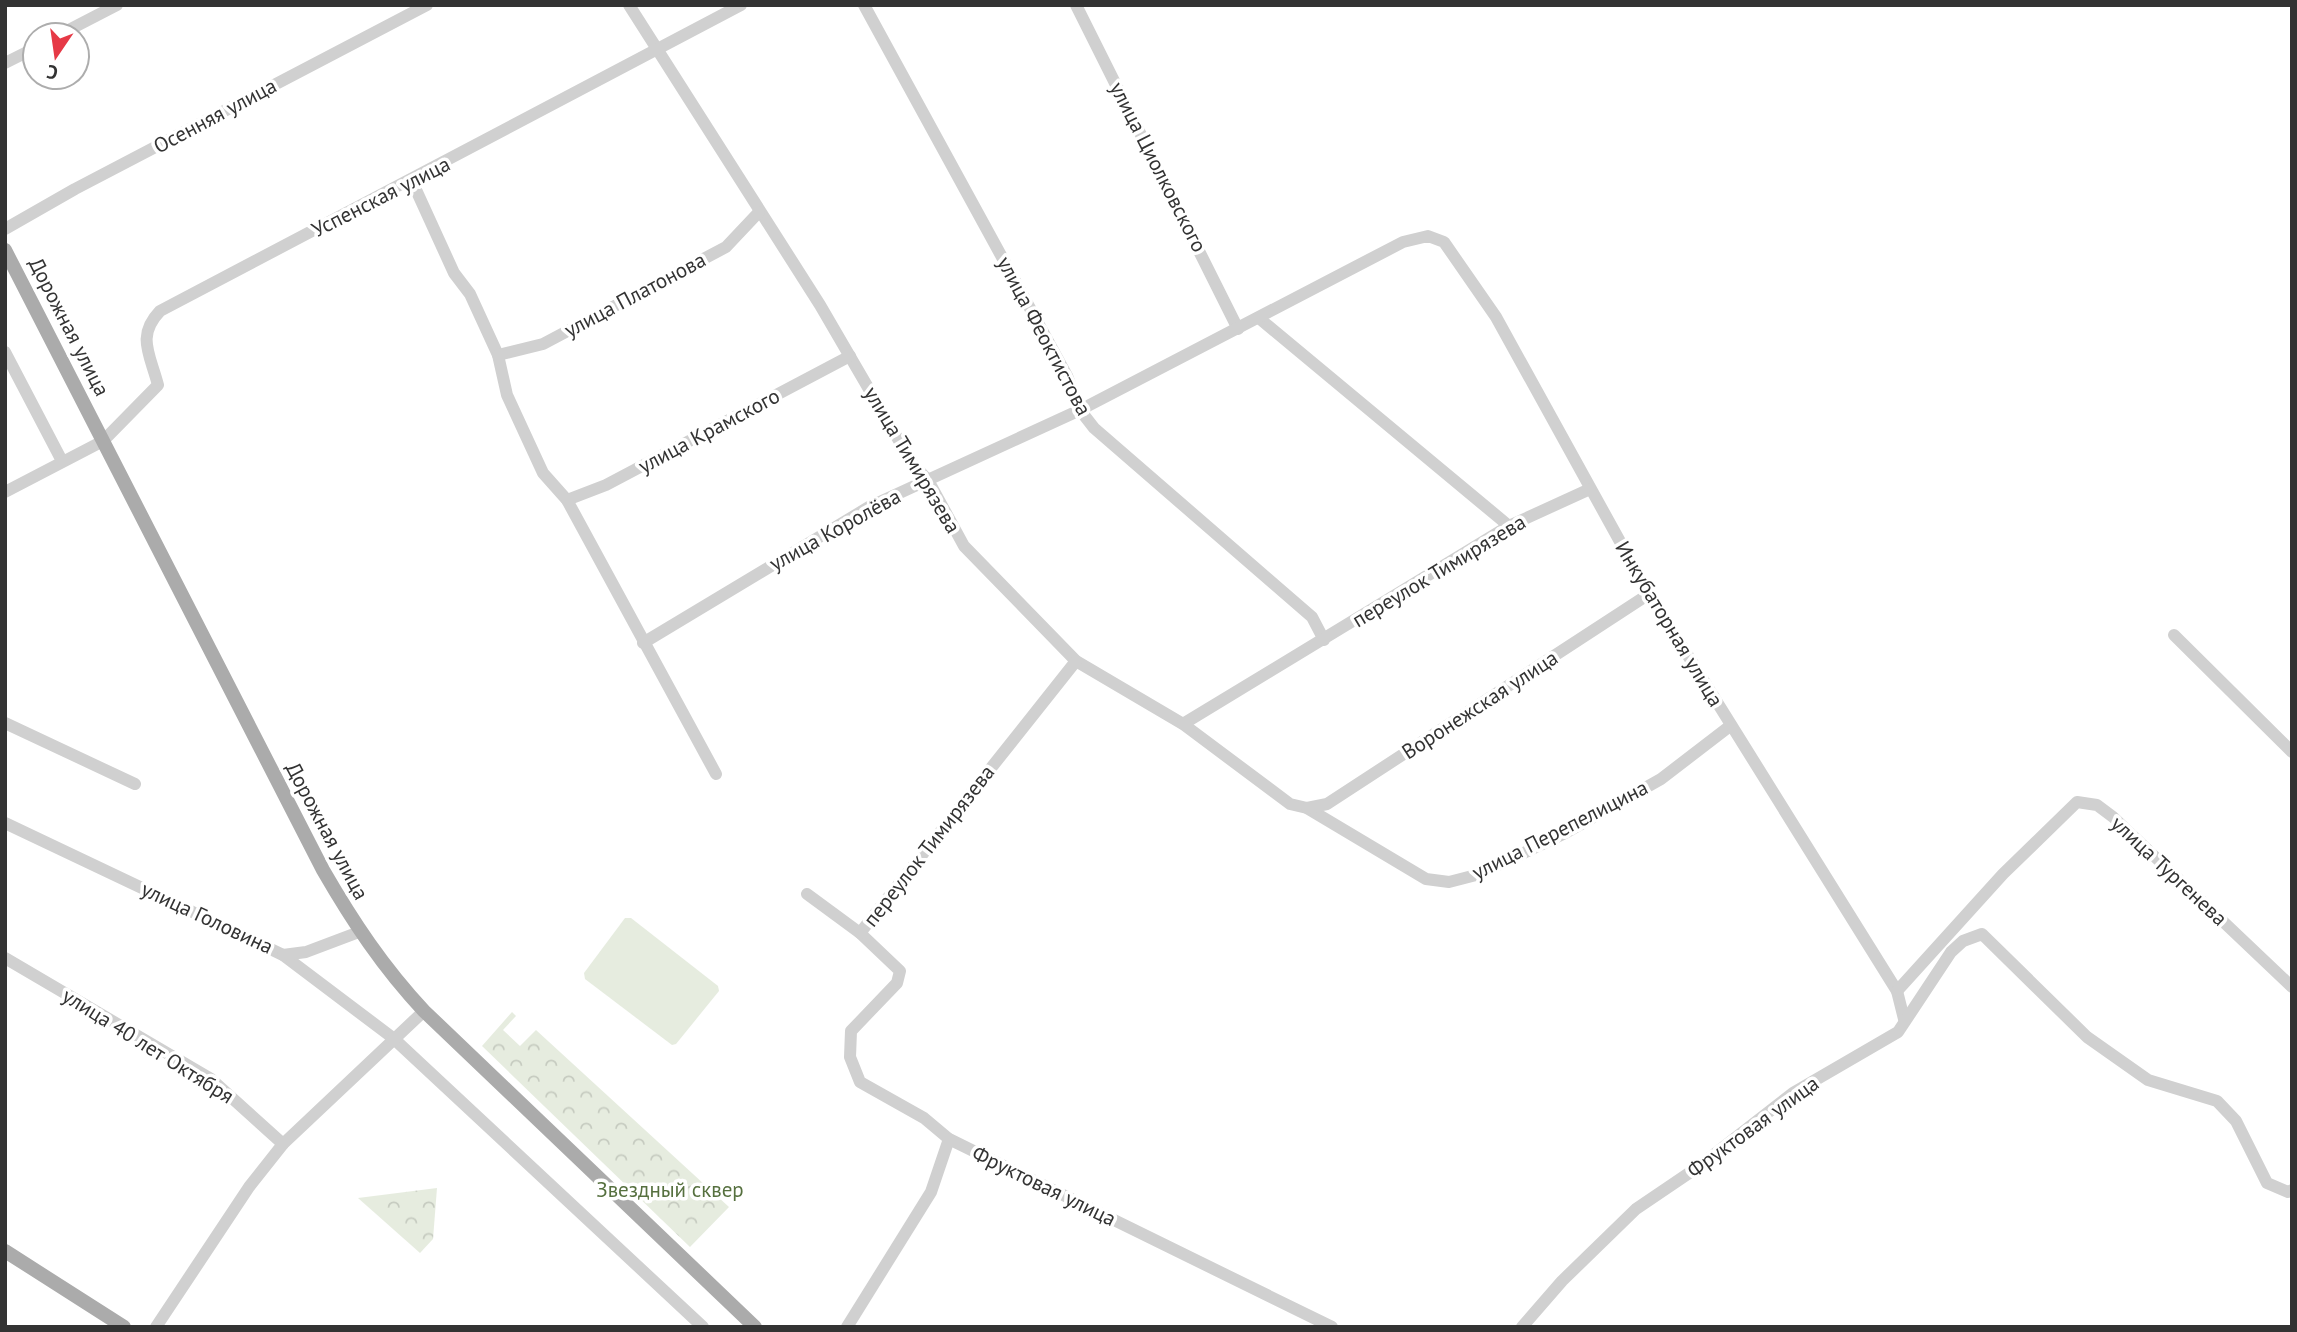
<svg xmlns="http://www.w3.org/2000/svg" width="2297" height="1332" viewBox="0 0 2297 1332" font-family="'PT Sans',sans-serif">
  <style>
    .forest { fill: url(#forest-crowns) }
    .garden { fill: #e6ecdf }
    .lines { fill: none; stroke-linecap: round; stroke-linejoin: round }
    .minor { stroke: #d0d0d0; stroke-width: 12 }
    .major { stroke: #ababab; stroke-width: 14 }
    .labels { text-anchor: middle; stroke-width: 7; stroke-linejoin: round; paint-order: stroke }
    .street-label { font-size: 21px; fill: #333; stroke: #fff }
    .park-label { font-size: 21px; fill: #56703f; stroke: #fff }
  </style>
  <defs>
    <pattern id="forest-crowns" width="20" height="18" patternUnits="userSpaceOnUse" patternTransform="scale(1.75)"><rect width="20" height="18" fill="#e6ecdf"/><path d="M2 6a3 3 0 1 1 6 0M12 15a3 3 0 1 1 6 0" fill="none" stroke="#c6cbc0"/></pattern>
  </defs>
  <rect width="100%" height="100%" fill="#fff"/>
  <g class="forest">
    <path d="M512 1012 516 1016 503 1030 520 1046 536 1030 729 1207 690 1247 482 1046Z"/>
    <path d="M437 1188 433 1239 420 1253 358 1198Z"/>
  </g>
  <path class="garden" d="M625 918H631L718 986 719 991 676 1044 672 1045 585 979 584 973Z"/>
  <g class="lines">
    <g class="minor">
      <path d="M629 5 820 305 912 463 928 480 964 546 1076 661 1183 724 1290 804 1307 808 1426 879 1449 882 1480 874 1567 832 1661 779 1730 726"/>
      <path d="M864 5 1067 376 1080 410 1094 428 1312 617 1324 640"/>
      <path d="M1076 5 1238 329"/>
      <path d="M59 35 117 5"/>
      <path d="M5 63 35 48"/>
      <path d="M412 181 454 273 470 294 498 355 507 395 543 473 567 500 716 774"/>
      <path d="M5 229 75 189 427 5"/>
      <path d="M1260 319 1509 526"/>
      <path d="M5 352 62 461"/>
      <path d="M498 355 543 344 726 247 759 212"/>
      <path d="M5 492 103 441 158 385C150 354 136 336 160 311L741 5"/>
      <path d="M567 500 606 485 850 356"/>
      <path d="M2174 635 2292 752"/>
      <path d="M643 643 869 507 1080 410 1403 242 1428 236 1444 242 1496 317 1644 585 1897 991 1904 1019"/>
      <path d="M1076 661 860 933 900 971 897 983 851 1031 850 1057 860 1082 924 1118 949 1139 1332 1327"/>
      <path d="M5 723 135 784"/>
      <path d="M1183 724 1509 526 1590 489"/>
      <path d="M1307 808 1327 804 1649 594"/>
      <path d="M5 823 283 955 393 1038 703 1327"/>
      <path d="M807 894 860 933"/>
      <path d="M283 955 306 952 359 932"/>
      <path d="M5 958 211 1079 283 1144"/>
      <path d="M1897 991 2003 874 2077 802 2097 805 2113 817 2292 987"/>
      <path d="M156 1327 249 1187 283 1144 424 1011"/>
      <path d="M847 1327 931 1192 949 1139"/>
      <path d="M1522 1327 1562 1281 1636 1209 1698 1167 1793 1093 1898 1032 1951 952 1963 941 1982 934 2087 1037 2148 1080 2217 1101 2236 1121 2267 1183 2288 1192 2292 1190"/>
    </g>
    <g class="major">
      <path d="M5 250 323 870C353 922 383 967 424 1011L755 1327"/>
      <path d="M5 1251 124 1327"/>
    </g>
  </g>
  <g class="labels">
    <g class="street-label">
      <text transform="translate(215 116) rotate(-28)" y="7">Осенняя улица</text>
      <text transform="translate(1158 167) rotate(63)" y="7">улица Циолковского</text>
      <text transform="translate(381 197) rotate(-27)" y="7">Успенская улица</text>
      <text transform="translate(635 295) rotate(-28)" y="7">улица Платонова</text>
      <text transform="translate(69 327) rotate(63)" y="7">Дорожная улица</text>
      <text transform="translate(1044 336) rotate(62)" y="7">улица Феоктистова</text>
      <text transform="translate(709 431) rotate(-28)" y="7">улица Крамского</text>
      <text transform="translate(912 460) rotate(59)" y="7">улица Тимирязева</text>
      <text transform="translate(835 530) rotate(-29)" y="7">улица Королёва</text>
      <text transform="translate(1439 571) rotate(-31)" y="7">переулок Тимирязева</text>
      <text transform="translate(1669 624) rotate(59)" y="7">Инкубаторная улица</text>
      <text transform="translate(1480 705) rotate(-33)" y="7">Воронежская улица</text>
      <text transform="translate(1560 830) rotate(-27)" y="7">улица Перепелицина</text>
      <text transform="translate(327 831) rotate(62)" y="7">Дорожная улица</text>
      <text transform="translate(929 846) rotate(-52)" y="7">переулок Тимирязева</text>
      <text transform="translate(2169 871) rotate(43)" y="7">улица Тургенева</text>
      <text transform="translate(207 918) rotate(25)" y="7">улица Головина</text>
      <text transform="translate(148 1046) rotate(32)" y="7">улица 40 лет Октября</text>
      <text transform="translate(1753 1127) rotate(-36)" y="7">Фруктовая улица</text>
      <text transform="translate(1044 1186) rotate(26)" y="7">Фруктовая улица</text>
    </g>
    <g class="park-label">
      <text x="670" y="1197">Звездный сквер</text>
    </g>
  </g>
  <rect width="2297" height="1332" fill="none" stroke="#333333" stroke-width="14"/>
  <g transform="translate(56 56) rotate(193)"><circle r="33" fill="#ffffff" stroke="#adadad" stroke-width="2"/>
  <path d="M0-5L12 26L0 18L-12 26Z" fill="#e63946"/>
  <text y="-10" font-size="19" font-weight="bold" text-anchor="middle" fill="#333333">С</text>
  </g>
</svg>
